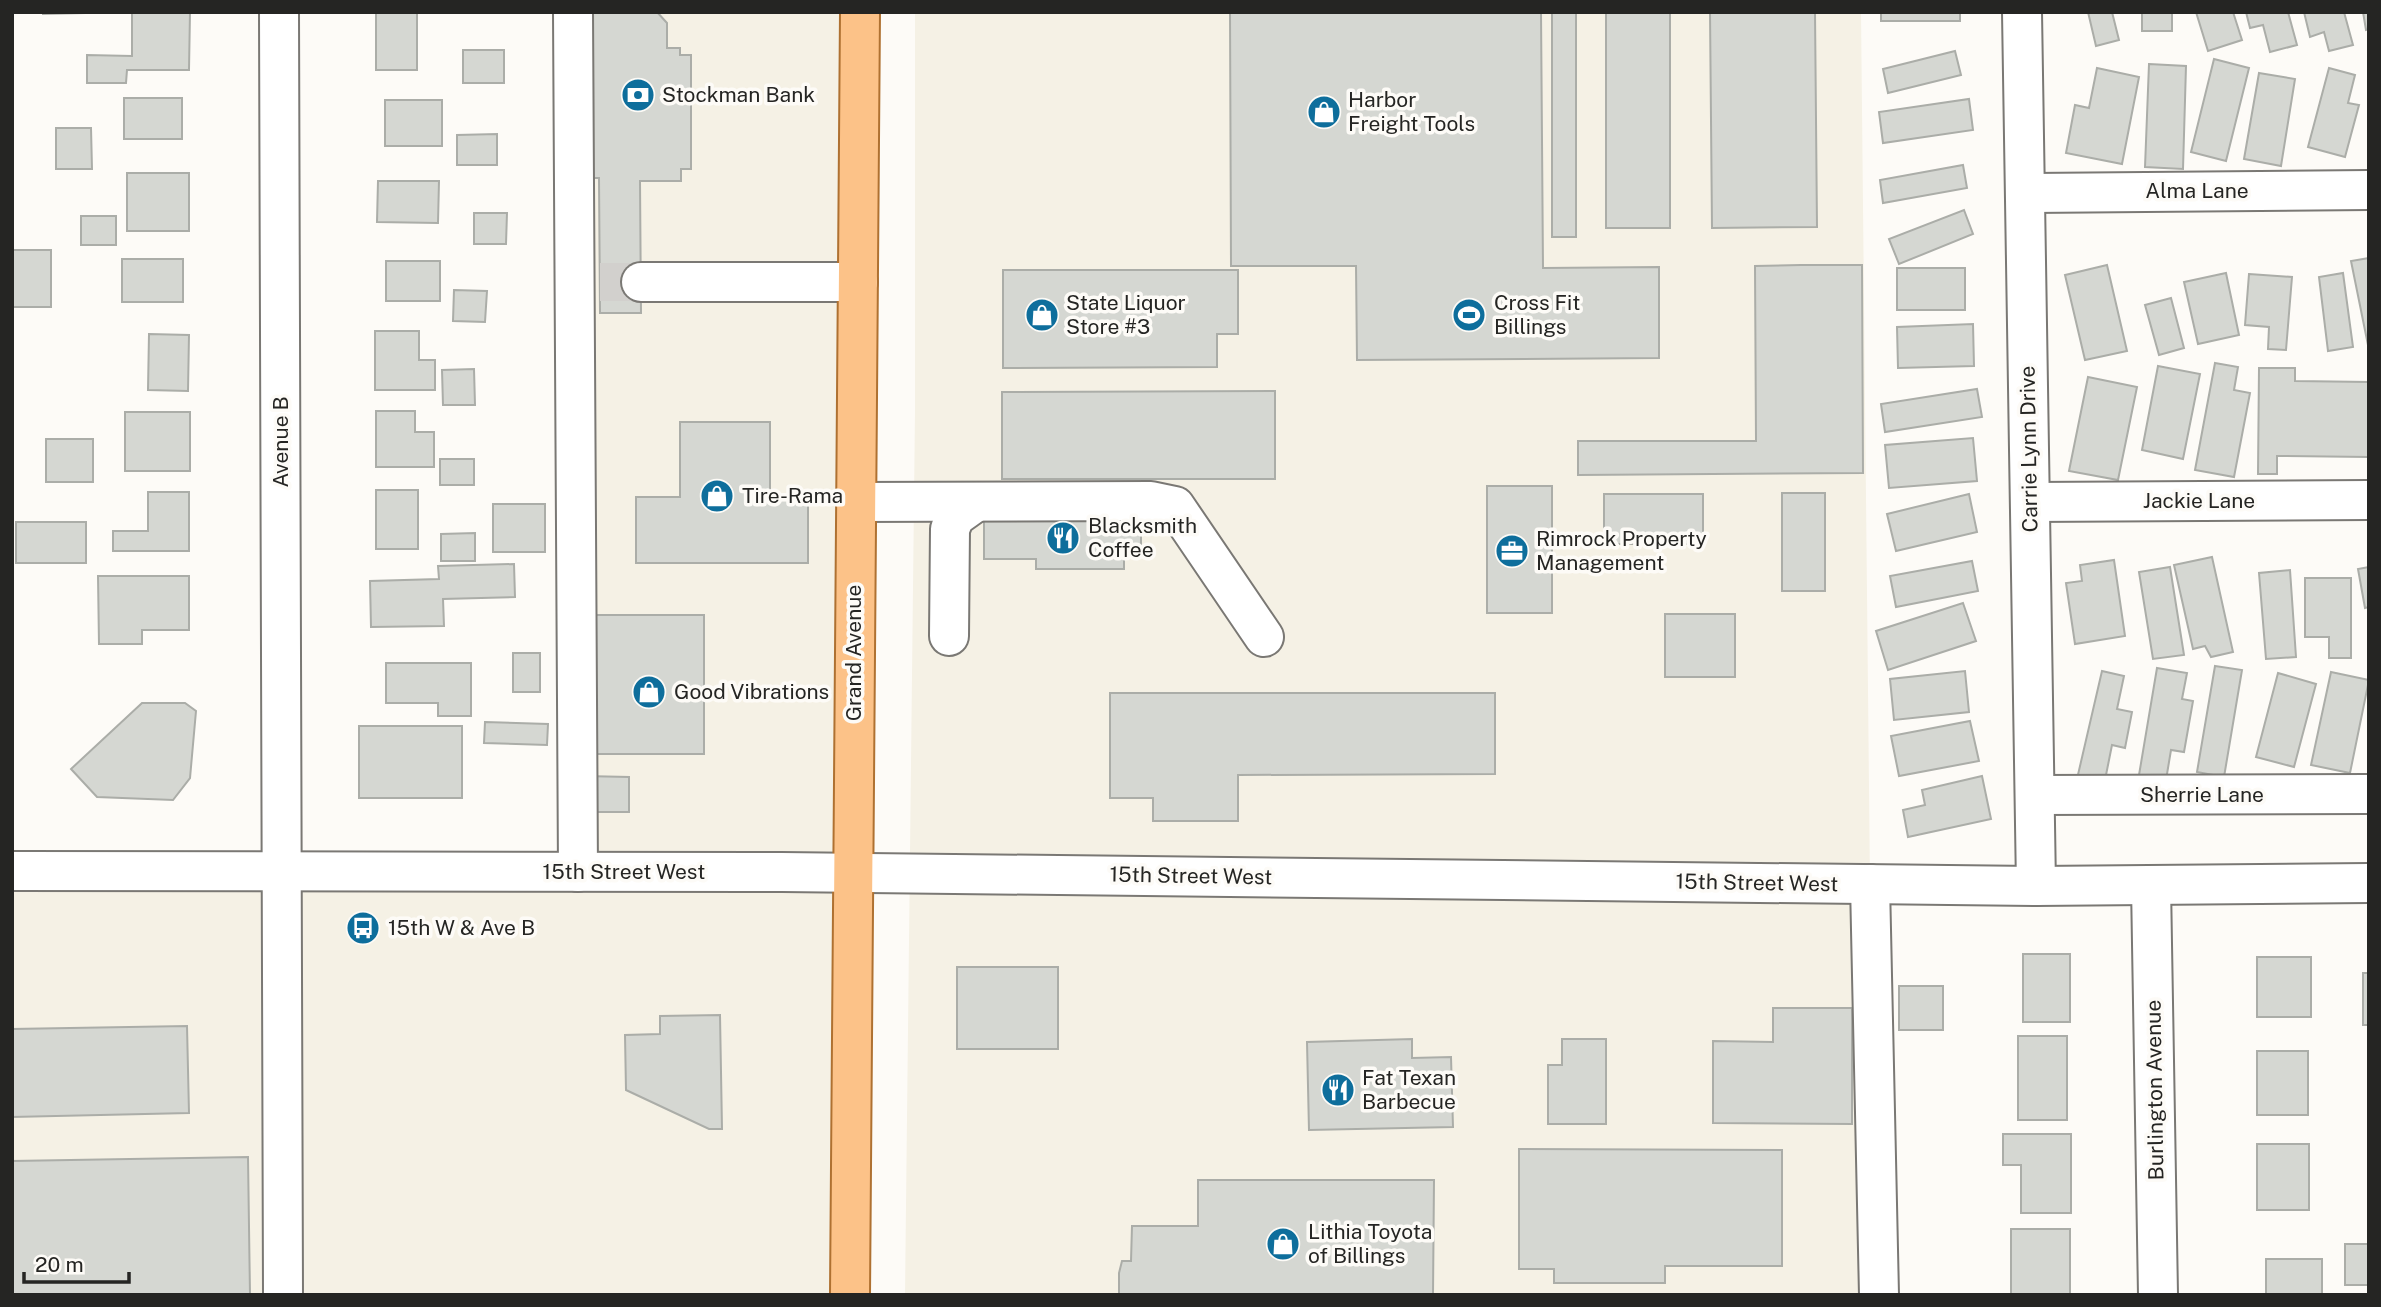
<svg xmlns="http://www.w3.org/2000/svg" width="2381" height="1307" viewBox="0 0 2381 1307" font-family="'Public Sans',sans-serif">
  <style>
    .built { fill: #f5f1e5 }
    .building { fill: #d5d7d2; stroke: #abada8; stroke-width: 2 }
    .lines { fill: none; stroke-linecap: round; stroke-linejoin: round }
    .minor-tunnel { stroke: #d2d0cd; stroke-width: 38; stroke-dasharray: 38 19; stroke-linecap: butt }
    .minor-casing { stroke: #7a7874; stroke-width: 42 }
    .major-casing { stroke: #af7131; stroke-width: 42 }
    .minor { stroke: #fff; stroke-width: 38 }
    .major { stroke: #fcc288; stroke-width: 38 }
    .labels { text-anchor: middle; stroke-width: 7; stroke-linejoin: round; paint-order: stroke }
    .poi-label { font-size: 21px; fill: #252523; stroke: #fdfbf7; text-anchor: start }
    .street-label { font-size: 21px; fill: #252523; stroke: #fdfbf7 }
  </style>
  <rect width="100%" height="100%" fill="#fdfbf7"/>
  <g class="built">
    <path d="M573 12H860L850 1295H12V870L578 871Z"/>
    <path d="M915 12H1861L1870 884 1878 1295H905L915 411Z"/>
  </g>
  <g class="building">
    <path d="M43 12H85V13L43 14Z"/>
    <path d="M132 12H190L189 70H127L126 83H87V55L132 56Z"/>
    <rect x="376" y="12" width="41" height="58"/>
    <path d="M583 12H657L667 23V48H680V55H691V169H681V181H640L641 313H600L599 178H591Z"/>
    <path d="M1230 12H1541L1543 268 1659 267V358L1357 360 1356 266H1231Z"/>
    <rect x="1552" y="12" width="24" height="225"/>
    <rect x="1606" y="12" width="64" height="216"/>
    <path d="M1710 12H1815L1817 227 1712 228Z"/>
    <rect x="1881" y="12" width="79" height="9"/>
    <path d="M2088 12H2112L2119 40 2096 46Z"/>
    <rect x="2142" y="12" width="30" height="19"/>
    <path d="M2196 12H2233L2242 40 2208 51Z"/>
    <path d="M2246 12H2288L2297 45 2270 52 2263 25 2250 28Z"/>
    <path d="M2304 12H2344L2353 45 2329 51 2324 32 2310 37Z"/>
    <path d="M2363 12H2369V29L2366 30Z"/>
    <rect x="463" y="50" width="41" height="33"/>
    <path d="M1955 51 1961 75 1888 93 1883 69Z"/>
    <path d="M2214 59 2249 68 2226 161 2191 152Z"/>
    <path d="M2149 64 2186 66 2183 169 2145 167Z"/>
    <path d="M2097 68 2139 77 2122 164 2066 153 2075 105 2089 108Z"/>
    <path d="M2329 68 2355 75 2348 103 2359 105 2345 157 2308 147Z"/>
    <path d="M2259 73 2295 79 2281 166 2244 159Z"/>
    <rect x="124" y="98" width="58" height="41"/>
    <path d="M1969 99 1973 130 1883 143 1879 112Z"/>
    <rect x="385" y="100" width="57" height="46"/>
    <path d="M56 128H91L92 169H56Z"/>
    <path d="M497 134V165H457V135Z"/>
    <path d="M1963 165 1967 188 1883 203 1880 180Z"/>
    <rect x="127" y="173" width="62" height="58"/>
    <path d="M378 181H439L438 223 377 222Z"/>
    <path d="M1964 210 1973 234 1899 264 1889 239Z"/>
    <path d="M474 213H507L506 244H474Z"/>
    <rect x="81" y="216" width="35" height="29"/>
    <rect x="13" y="250" width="38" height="57"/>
    <path d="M2369 258V350L2351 261Z"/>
    <rect x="122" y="259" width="61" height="43"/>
    <rect x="386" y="261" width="54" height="40"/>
    <path d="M1801 265H1862L1863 473 1578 475V441H1756L1755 266Z"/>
    <path d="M2107 265 2127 351 2085 360 2065 275Z"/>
    <rect x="1897" y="268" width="68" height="42"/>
    <path d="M1003 270H1238V334H1217V367L1003 368Z"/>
    <path d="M2226 273 2239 335 2198 344 2184 282Z"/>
    <path d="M2343 273 2353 347 2328 351 2319 277Z"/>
    <path d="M2249 274 2292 277 2286 350 2268 349 2269 327 2245 325Z"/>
    <path d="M454 290 487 291 485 322 453 321Z"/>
    <path d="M2171 298 2184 348 2159 355 2145 305Z"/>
    <path d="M1973 324 1974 366 1898 368 1897 327Z"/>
    <path d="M375 331H419V360H435V390H375Z"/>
    <path d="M149 334 189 335 188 391 148 390Z"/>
    <path d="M2215 363 2238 367 2234 390 2250 393 2234 477 2195 470Z"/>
    <path d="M2158 366 2200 374 2183 459 2142 450Z"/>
    <path d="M2259 368H2295V381L2369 382 2368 457 2277 456V474H2258Z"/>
    <path d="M474 369 475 405H443L442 370Z"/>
    <path d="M2088 377 2137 387 2118 480 2069 471Z"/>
    <path d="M1977 389 1982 417 1885 432 1881 404Z"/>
    <path d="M1275 391V479H1002V392Z"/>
    <path d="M376 411H415V432H434V467H376Z"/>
    <rect x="125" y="412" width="65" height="59"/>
    <path d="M680 422H770V495H808V563H636V497H680Z"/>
    <path d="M1973 438 1977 481 1889 488 1885 445Z"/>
    <rect x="46" y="439" width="47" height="43"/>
    <rect x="440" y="459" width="34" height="26"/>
    <rect x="1487" y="486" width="65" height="127"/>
    <rect x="376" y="490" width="42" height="59"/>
    <path d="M148 492H189V551H113V531H148Z"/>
    <rect x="1782" y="493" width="43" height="98"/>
    <rect x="1604" y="494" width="99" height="50"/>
    <path d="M1969 494 1977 532 1896 551 1887 514Z"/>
    <rect x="493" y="504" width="52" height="48"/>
    <path d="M984 512H1141V549H1124V569H1036V559H984Z"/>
    <rect x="16" y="522" width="70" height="41"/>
    <path d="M475 533V561H441V534Z"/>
    <path d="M2212 557 2233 652 2211 657 2205 646 2193 649 2174 565Z"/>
    <path d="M2114 560 2125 636 2075 644 2066 583 2082 581 2080 565Z"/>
    <path d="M1972 561 1978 591 1896 607 1890 576Z"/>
    <path d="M514 564 515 597 443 599 444 626 371 627 370 581 439 579 438 566Z"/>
    <path d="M2170 567 2184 655 2153 659 2139 572Z"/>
    <path d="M2369 567V607L2365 608 2358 569Z"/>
    <path d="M2290 570 2296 657 2266 659 2259 573Z"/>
    <path d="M98 576H189V630H142V644H99Z"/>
    <path d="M2305 578H2351V658H2329V637H2305Z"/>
    <path d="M1963 603 1976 641 1888 670 1876 631Z"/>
    <rect x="1665" y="614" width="70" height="63"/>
    <rect x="588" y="615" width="116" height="139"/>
    <rect x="513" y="653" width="27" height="39"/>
    <path d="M386 663H471V716H438V703H386Z"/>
    <path d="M2215 666 2242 670 2224 777 2197 772Z"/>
    <path d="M2157 668 2187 673 2182 699 2193 701 2184 752 2171 750 2166 780 2139 775Z"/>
    <path d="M1965 671 1969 712 1894 720 1890 679Z"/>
    <path d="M2102 671 2124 676 2117 709 2132 712 2125 748 2112 745 2104 785 2077 779Z"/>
    <path d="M2331 672 2369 680 2350 773 2311 765Z"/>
    <path d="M2278 673 2316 684 2294 767 2256 757Z"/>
    <path d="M1110 693H1495V774L1238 775V821H1153V798H1110Z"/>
    <path d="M142 703H185L196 711 190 778 173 800 97 797 71 769Z"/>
    <path d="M1970 721 1979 761 1899 776 1891 736Z"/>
    <path d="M485 722 548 724 547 745 484 743Z"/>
    <rect x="359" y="726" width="103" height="72"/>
    <path d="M584 776 629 777V812H584Z"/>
    <path d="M1982 776 1991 819 1908 837 1903 810 1925 805 1922 790Z"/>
    <rect x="2023" y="954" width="47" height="68"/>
    <rect x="2257" y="957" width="54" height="60"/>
    <rect x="957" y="967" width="101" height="82"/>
    <rect x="2363" y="973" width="6" height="52"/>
    <rect x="1899" y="986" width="44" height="44"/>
    <path d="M1773 1008H1852V1124L1713 1123V1041L1773 1042Z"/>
    <path d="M720 1015 722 1129H709L626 1090 625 1035 660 1034V1016Z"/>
    <path d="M187 1026 189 1113 12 1117V1029Z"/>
    <rect x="2018" y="1036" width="49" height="84"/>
    <path d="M1412 1039V1058L1451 1057 1453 1127 1309 1130 1307 1042Z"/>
    <path d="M1562 1039H1606V1124H1548V1065H1562Z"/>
    <rect x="2257" y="1051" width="51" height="64"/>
    <path d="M2003 1134H2071V1213H2021V1165H2003Z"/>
    <rect x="2257" y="1144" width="52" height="66"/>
    <path d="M1519 1149 1782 1150V1266H1665V1283H1554V1269H1519Z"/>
    <path d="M248 1157 250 1295H12V1161Z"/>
    <path d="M1198 1180H1434L1433 1295H1119V1273L1122 1261H1131L1132 1226H1198Z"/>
    <rect x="2011" y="1229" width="59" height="66"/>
    <rect x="2345" y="1244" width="24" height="41"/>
    <rect x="2266" y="1259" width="56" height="36"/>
  </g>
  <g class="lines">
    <path class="minor-tunnel" d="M600 282H641"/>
    <defs>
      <g id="minor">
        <path d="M279 12 283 1295"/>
        <path d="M573 12 578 872"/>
        <path d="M2022 12 2036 886"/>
        <path d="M2025 193 2369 190"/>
        <path d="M641 282H858"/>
        <path d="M856 502 1151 501 1175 506 1264 637"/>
        <path d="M2030 502 2369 500"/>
        <path d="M949 636 950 529 955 517 976 502"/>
        <path d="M2035 795 2369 794"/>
        <path d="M12 871 782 872 2036 886 2369 883"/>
        <path d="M1870 884 1879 1295"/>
        <path d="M2151 885 2158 1295"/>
      </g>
      <path id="major" d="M850 1295 860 12"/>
    </defs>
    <use href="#minor" class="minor-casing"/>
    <use href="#major" class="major-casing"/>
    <use href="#minor" class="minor"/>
    <use href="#major" class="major"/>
  </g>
  <defs>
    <symbol id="bank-disc" viewBox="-11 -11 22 22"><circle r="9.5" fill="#0e6e9c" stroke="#fdfbf7"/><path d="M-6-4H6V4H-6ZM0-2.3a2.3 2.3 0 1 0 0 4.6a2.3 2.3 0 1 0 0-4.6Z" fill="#fff"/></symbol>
    <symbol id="shop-disc" viewBox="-11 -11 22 22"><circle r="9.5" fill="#0e6e9c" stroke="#fdfbf7"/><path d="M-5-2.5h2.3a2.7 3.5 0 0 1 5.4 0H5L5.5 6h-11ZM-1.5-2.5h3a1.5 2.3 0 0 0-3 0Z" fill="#fff"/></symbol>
    <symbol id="stadium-disc" viewBox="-11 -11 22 22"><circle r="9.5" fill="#0e6e9c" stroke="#fdfbf7"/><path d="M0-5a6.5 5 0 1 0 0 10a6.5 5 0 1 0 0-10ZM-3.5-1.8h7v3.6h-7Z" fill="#fff"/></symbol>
    <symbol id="restaurant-disc" viewBox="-11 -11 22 22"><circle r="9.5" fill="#0e6e9c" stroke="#fdfbf7"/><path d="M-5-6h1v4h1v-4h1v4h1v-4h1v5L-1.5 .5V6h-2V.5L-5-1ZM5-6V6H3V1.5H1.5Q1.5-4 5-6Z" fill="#fff"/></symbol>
    <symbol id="office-disc" viewBox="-11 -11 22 22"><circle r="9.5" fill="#0e6e9c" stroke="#fdfbf7"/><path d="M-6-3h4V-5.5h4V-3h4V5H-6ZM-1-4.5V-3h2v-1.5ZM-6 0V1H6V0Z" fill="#fff"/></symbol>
    <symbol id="bus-disc" viewBox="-11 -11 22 22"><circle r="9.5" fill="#0e6e9c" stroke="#fdfbf7"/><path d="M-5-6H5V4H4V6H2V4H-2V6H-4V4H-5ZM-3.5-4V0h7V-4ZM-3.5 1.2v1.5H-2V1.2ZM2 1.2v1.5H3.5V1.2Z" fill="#fff"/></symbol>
  </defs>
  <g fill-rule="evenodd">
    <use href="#bank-disc" x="619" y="76" width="38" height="38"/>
    <use href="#shop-disc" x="1305" y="93" width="38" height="38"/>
    <use href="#shop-disc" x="1023" y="296" width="38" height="38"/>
    <use href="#stadium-disc" x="1450" y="296" width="38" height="38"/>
    <use href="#shop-disc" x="698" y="477" width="38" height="38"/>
    <use href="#restaurant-disc" x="1044" y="519" width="38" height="38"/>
    <use href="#office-disc" x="1493" y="532" width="38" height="38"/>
    <use href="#shop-disc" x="630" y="673" width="38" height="38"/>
    <use href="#bus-disc" x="344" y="909" width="38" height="38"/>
    <use href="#restaurant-disc" x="1319" y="1071" width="38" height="38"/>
    <use href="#shop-disc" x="1264" y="1225" width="38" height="38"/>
  </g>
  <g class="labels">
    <g class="poi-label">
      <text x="662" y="102">Stockman Bank</text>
      <text x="1348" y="107">Harbor<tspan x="1348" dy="24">Freight Tools</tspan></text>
      <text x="1066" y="310">State Liquor<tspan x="1066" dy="24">Store #3</tspan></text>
      <text x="1494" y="310">Cross Fit<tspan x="1494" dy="24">Billings</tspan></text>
      <text x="742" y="503">Tire-Rama</text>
      <text x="1088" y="533">Blacksmith<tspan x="1088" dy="24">Coffee</tspan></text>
      <text x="1536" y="546">Rimrock Property<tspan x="1536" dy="24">Management</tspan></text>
      <text x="674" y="699">Good Vibrations</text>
      <text x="388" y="935">15th W &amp; Ave B</text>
      <text x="1362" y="1085">Fat Texan<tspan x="1362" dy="24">Barbecue</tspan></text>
      <text x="1308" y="1239">Lithia Toyota<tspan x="1308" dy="24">of Billings</tspan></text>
    </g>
    <g class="street-label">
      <text x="2197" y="198">Alma Lane</text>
      <text transform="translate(281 442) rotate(-90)" y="7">Avenue B</text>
      <text transform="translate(2029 449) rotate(-91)" y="7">Carrie Lynn Drive</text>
      <text x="2199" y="508">Jackie Lane</text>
      <text transform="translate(854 653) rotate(-90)" y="7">Grand Avenue</text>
      <text x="2202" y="802">Sherrie Lane</text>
      <text x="624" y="879">15th Street West</text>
      <text transform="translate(1191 876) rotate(1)" y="7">15th Street West</text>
      <text transform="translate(1757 883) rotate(1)" y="7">15th Street West</text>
      <text transform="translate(2155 1090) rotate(-91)" y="7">Burlington Avenue</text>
    </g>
  </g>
  <rect width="2381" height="1307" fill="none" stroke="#252523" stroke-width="28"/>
  <path d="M24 1272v10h105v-10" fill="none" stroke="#252523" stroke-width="3.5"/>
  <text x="35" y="1272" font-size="21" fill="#252523" stroke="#fdfbf7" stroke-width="5" paint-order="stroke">20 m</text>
</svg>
